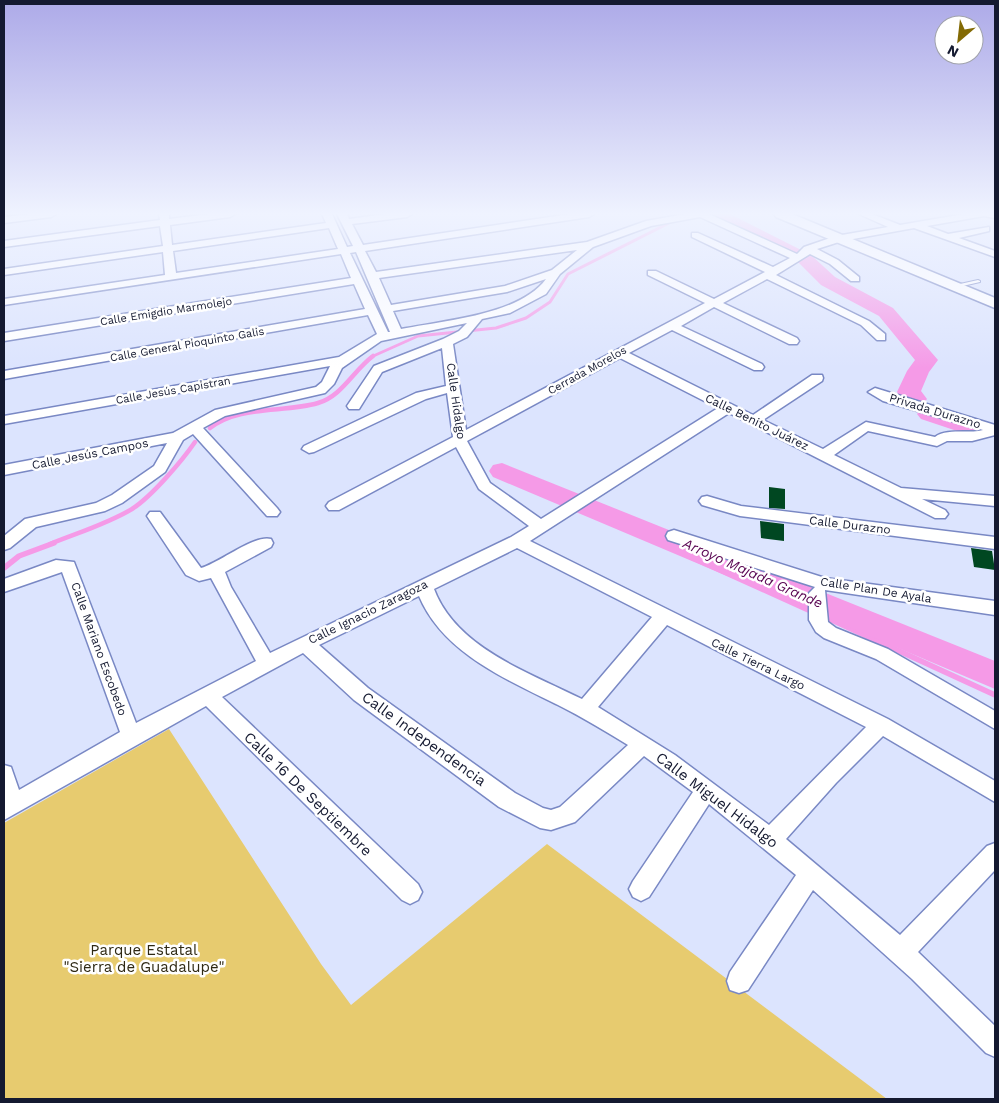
<svg xmlns="http://www.w3.org/2000/svg" width="999" height="1103" viewBox="0 0 999 1103" font-family="'Work Sans',sans-serif">
  <style>
    .green { fill: #e7cb6f }
    .lines { fill: none; stroke-linecap: round; stroke-linejoin: round }
    .stream-far2 { stroke: #f59ae7; stroke-width: 3 }
    .stream-far1 { stroke: #f59ae7; stroke-width: 4.5 }
    .stream { stroke: #f59ae7; stroke-width: 5.5 }
    .river { fill: #f59ae7; fill-rule: evenodd }
    .building { fill: #004721 }
    .lane-casing { stroke: #7988c4; stroke-width: 2 }
    .street-casing { stroke: #7988c4; stroke-width: 3 }
    .secondary-casing { stroke: #7988c4; stroke-width: 3 }
    .lane { fill: #fff; fill-rule: evenodd }
    .street { fill: #fff; fill-rule: evenodd }
    .secondary { fill: #fff; fill-rule: evenodd }
    .labels { text-anchor: middle; stroke-width: 5; stroke-linejoin: round; paint-order: stroke }
    .far-street-label { font-size: 11px; fill: #141930; stroke: #fff }
    .street-label { font-size: 12px; fill: #141930; stroke: #fff }
    .water-label { font-size: 14px; font-style: italic; fill: #580451; stroke: #fff }
    .near-street-label { font-size: 15px; fill: #141930; stroke: #fff }
    .near-park-label { font-size: 15px; fill: #2f2914; stroke: #fff }
  </style>
  <rect width="100%" height="100%" fill="#dce4fe"/>
  <path class="green" d="M169 729 321 964 351 1005 547 844 887 1099H4V823Z"/>
  <g class="lines">
    <path class="stream-far2" d="M371 357 418 336 496 328 526 318 550 302 568 274 671 222"/>
    <g class="stream-far1">
      <path d="M210 428C239 405 284 413 318 403 342 396 353 371 373 356"/>
      <path d="M502 471 662 544"/>
      <path d="M50 544C77 533 107 524 132 509 151 497 182 461 195 442"/>
    </g>
    <g class="stream">
      <path d="M660 543 815 613"/>
      <path d="M4 568 19 556 54 543"/>
      <path d="M823 616 995 695"/>
    </g>
    <g class="river">
      <path d="M709 214H730L811 255 835 277 893 308 938 360 929 372 921 391 927 399 923 404C910 407 905 403 897 392L907 371 915 360 879 316 821 285 799 263 711 218Z"/>
      <path d="M929 407 981 424 984 429 981 434 972 436 921 419 917 414 921 409Z"/>
      <path d="M502 463 995 661V689L493 477 489 471 493 465Z"/>
    </g>
  </g>
  <g class="building">
    <path d="M769 487 785 489V509L769 508Z"/>
    <path d="M760 521 784 524V541L761 538Z"/>
    <path d="M971 548 992 551 995 570 974 567Z"/>
  </g>
  <g class="lines">
    <defs>
      <path id="lane" d="M978 280 980 281V282L954 288 951 286Z"/>
      <g id="street">
        <path d="M29 214H56L51 217 4 223V217Z"/>
        <path d="M159 214H169V219L209 214H235L230 217 170 225 172 245 326 223 322 214H332L347 247 353 246 337 214H347L349 219 385 214H412L407 217 352 224 363 245 570 214H594L589 217 365 251 376 272 587 242 646 221 685 214H709L797 254 804 247 836 236 888 227 859 214H872L900 225 964 214H995V218L984 216 927 226 948 234 989 227V231L959 238 995 251V257L914 228 842 241 817 249 838 260 859 277V281H851L830 264 810 254 776 275 869 321 885 334V340H877L861 325 767 279 723 303 797 338 799 341 797 344H789L714 307 681 326 762 364 764 367 762 370H754L672 330 629 353 753 415 812 375H822L823 378 822 381 763 420 823 449 866 422 935 437C947 428 968 434 983 430L883 401 868 392 875 388 995 425V435L972 441H947L937 446 868 431 834 455 901 488 995 496V506L922 499 945 510 948 514 945 518H935L729 413 530 541 888 719 995 781V802L883 736 836 783 786 839 900 935 987 846 995 843V870L918 952 995 1026V1057L986 1053 912 979 813 890 748 990 739 993 730 990 727 981 730 972 796 875 709 804 649 897 641 901 633 897 629 889 633 881 693 792 644 756 575 822 551 830 540 828 499 807 354 700 303 653 222 697 418 884 422 892 418 900 410 904 402 900 206 706 4 820V765L11 767 19 790 120 732 62 572 4 592V579L56 560 74 562 136 723 256 661 211 578 199 581 186 575 147 516 150 512H160L201 568C219 563 255 534 271 539L273 543 271 547 225 572 231 587 270 653 511 537 529 526 479 489 456 447 339 510H329L326 506 329 502 453 437 447 393 426 399 314 452 309 453 302 449 304 446 416 393 446 386 442 348 382 372 359 409H349L347 406 374 366 443 339 459 331 467 323 381 341 342 368 334 384 325 393 225 416 203 428 277 508 280 512 277 516H267L193 434 183 440 165 472 122 503 105 511 36 527 10 548 4 550V536L25 519 96 503 112 495 154 466 167 443 4 475V465L173 433 215 410 316 387 322 382 330 366 4 424V416L339 357 377 334 368 315 4 379V371L365 309 354 284 4 341V333L351 278 341 254 4 305V299L165 275 163 252 4 275V269L163 246 160 226 4 247V241L160 220ZM700 217 790 258 773 267 698 233H692V237L765 272 714 299 656 271H648V275L705 303 466 430 453 344 467 337 482 319 510 313 546 294 560 274 593 247 651 226ZM329 228 338 249 176 273 173 251ZM577 250 552 270 505 286 391 305 379 278ZM356 252 390 332H388L350 253ZM546 279C520 315 442 321 401 329L393 311 507 292ZM620 358 718 408 541 519 490 483 467 441ZM517 548 652 617 582 699C530 673 456 648 434 589ZM419 596C443 653 506 679 558 705 582 717 605 731 628 745L560 807 551 810 543 808 515 793 368 688 319 645ZM667 625 866 727 769 825 675 755 598 707Z"/>
        <path d="M707 496 741 506 995 537V549L740 516 702 505 699 501 702 497Z"/>
        <path d="M674 530 825 578 995 601V615L825 590 828 622 836 628 888 649 995 711V729L876 659 824 638 816 632 809 620V593L815 587 668 540 666 536 668 532Z"/>
      </g>
      <path id="secondary" d="M774 214H792L995 298V308L776 217Z"/>
    </defs>
    <use href="#lane" class="lane-casing"/>
    <use href="#street" class="street-casing"/>
    <use href="#secondary" class="secondary-casing"/>
    <use href="#lane" class="lane"/>
    <use href="#street" class="street"/>
    <use href="#secondary" class="secondary"/>
  </g>
  <linearGradient id="sky" x2="0" y2="1"><stop stop-color="#adaae8"/><stop offset="0.58" stop-color="#eff3ff"/><stop offset="1" stop-color="#eff3ff" stop-opacity="0"/></linearGradient>
  <rect width="999" height="368" fill="url(#sky)"/>
  <g class="labels">
    <g class="far-street-label">
      <text transform="translate(166 311) rotate(-9)" y="4">Calle Emigdio Marmolejo</text>
      <text transform="translate(187 344) rotate(-10)" y="4">Calle General Pioquinto Galis</text>
      <text transform="translate(587 370) rotate(-29)" y="4">Cerrada Morelos</text>
      <text transform="translate(173 390) rotate(-10)" y="4">Calle Jesús Capistran</text>
    </g>
    <g class="street-label">
      <text transform="translate(456 401) rotate(82)" y="4">Calle Hidalgo</text>
      <text transform="translate(935 411) rotate(17)" y="4">Privada Durazno</text>
      <text transform="translate(757 422) rotate(26)" y="4">Calle Benito Juárez</text>
      <text transform="translate(90 454) rotate(-11)" y="4">Calle Jesús Campos</text>
      <text transform="translate(850 525) rotate(7)" y="4">Calle Durazno</text>
      <text transform="translate(876 590) rotate(9)" y="4">Calle Plan De Ayala</text>
      <text transform="translate(368 612) rotate(-26)" y="4">Calle Ignacio Zaragoza</text>
      <text transform="translate(99 649) rotate(70)" y="4">Calle Mariano Escobedo</text>
      <text transform="translate(758 664) rotate(26)" y="4">Calle Tierra Largo</text>
    </g>
    <g class="water-label">
      <text transform="translate(753 573) rotate(24)" y="5">Arroyo Majada Grande</text>
    </g>
    <g class="near-street-label">
      <text transform="translate(424 739) rotate(36)" y="5">Calle Independencia</text>
      <text transform="translate(308 794) rotate(44)" y="5">Calle 16 De Septiembre</text>
      <text transform="translate(717 800) rotate(37)" y="5">Calle Miguel Hidalgo</text>
    </g>
    <g class="near-park-label">
      <text x="144" y="955">Parque Estatal<tspan x="144" dy="17">"Sierra de Guadalupe"</tspan></text>
    </g>
  </g>
  <rect width="999" height="1103" fill="none" stroke="#141930" stroke-width="10"/>
  <g transform="translate(959 40) rotate(208)"><circle r="24" fill="#ffffff" stroke="#a1a3ac"/>
  <path d="M0-4L9 19L0 12L-9 19Z" fill="#836a04"/>
  <text y="-8" font-size="14" font-weight="bold" text-anchor="middle" fill="#141930">N</text>
  </g>
</svg>
